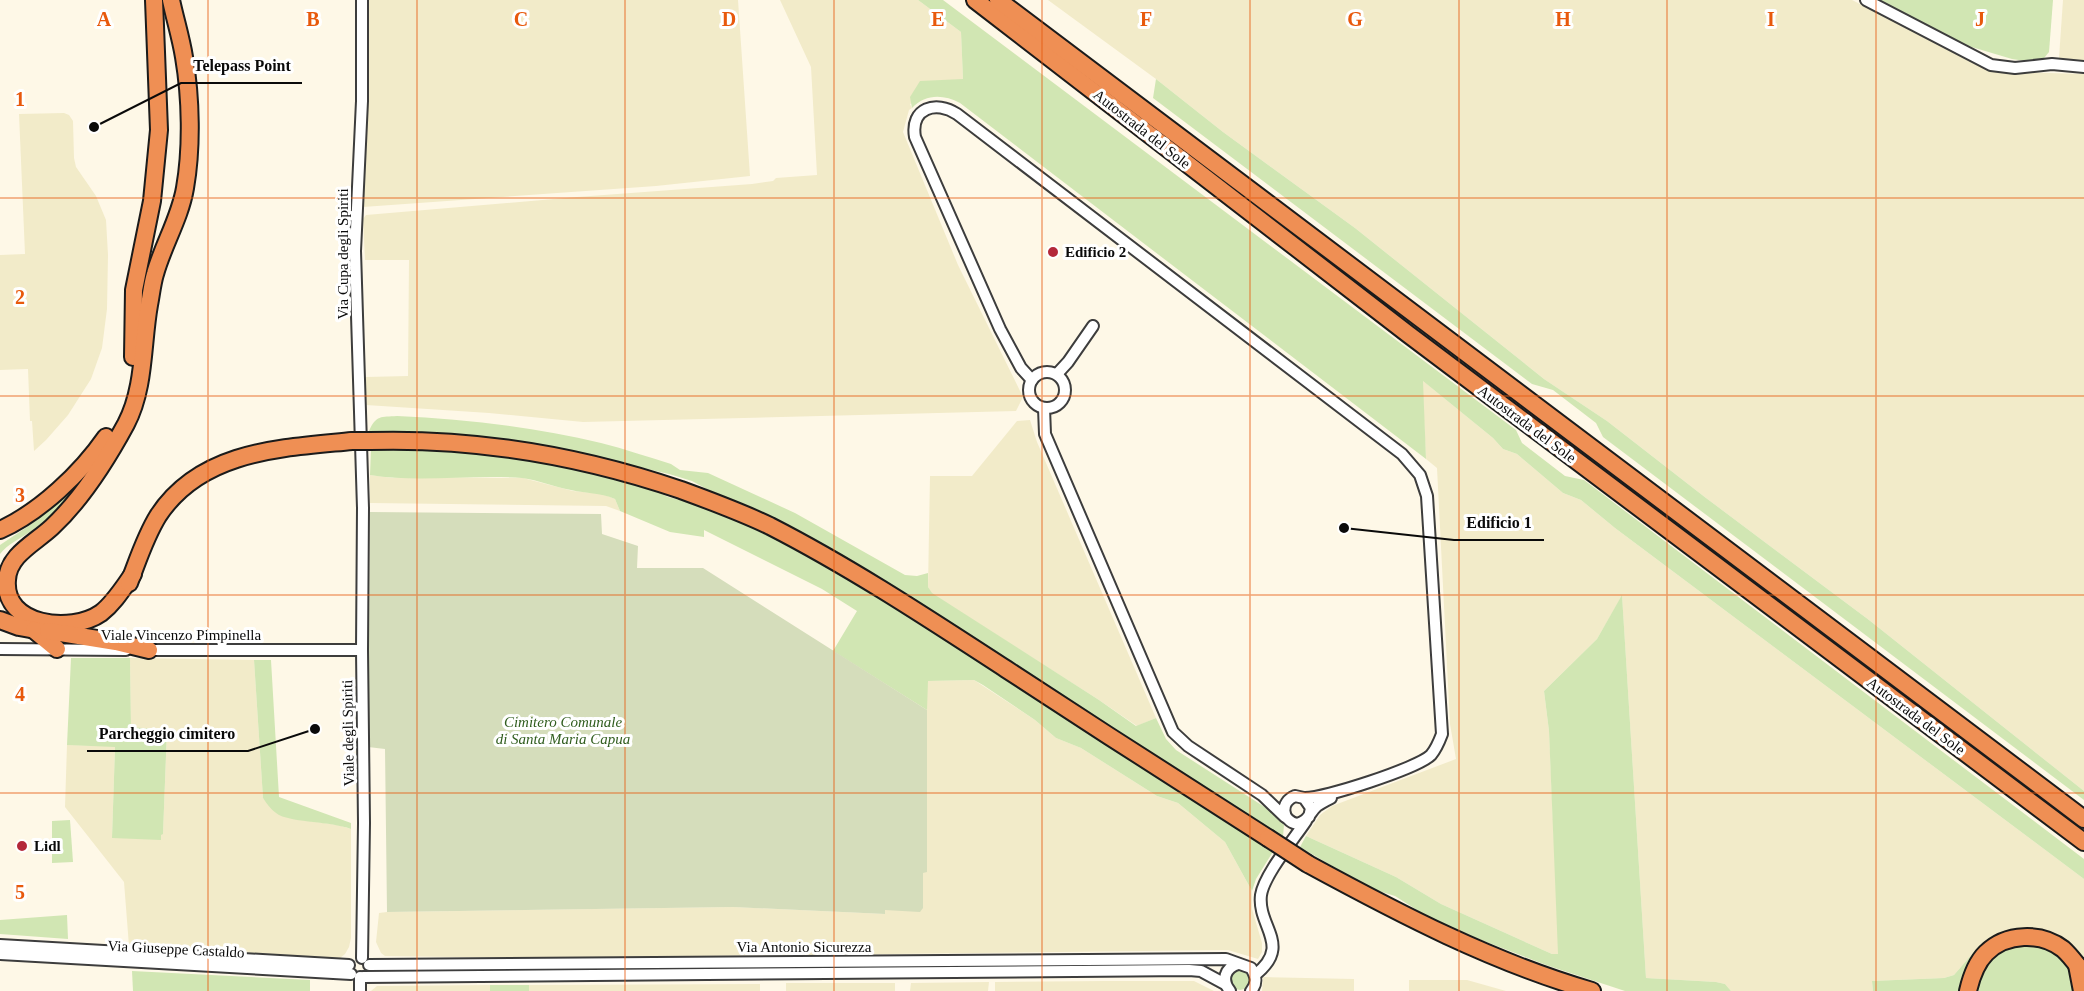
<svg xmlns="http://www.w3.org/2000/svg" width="2084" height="991" viewBox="0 0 2084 991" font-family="Georgia,serif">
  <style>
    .farmland { fill: #f2ebc9 }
    .green { fill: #d1e6b3 }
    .cemetery { fill: #d5ddbb }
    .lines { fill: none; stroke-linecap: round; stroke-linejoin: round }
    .minor-casing { stroke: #3d3d3d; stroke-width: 14 }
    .highway-casing { stroke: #1b1b1b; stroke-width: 20 }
    .minor { stroke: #fff; stroke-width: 10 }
    .highway { stroke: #ef8f54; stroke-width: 16 }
    .highway-bridge-casing { stroke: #1b1b1b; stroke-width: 20; stroke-linecap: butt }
    .highway-bridge { stroke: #ef8f54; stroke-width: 16 }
    .grid { fill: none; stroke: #e8590c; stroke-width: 1.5; stroke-opacity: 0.55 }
    .poi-dot { fill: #b3283a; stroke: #fff; stroke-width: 2 }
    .labels { text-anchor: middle; stroke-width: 6; stroke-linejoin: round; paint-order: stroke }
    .street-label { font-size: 15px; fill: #0a0a0a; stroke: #fff }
    .poi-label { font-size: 15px; font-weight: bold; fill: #0a0a0a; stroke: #fff; text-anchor: start }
    .park-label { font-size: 15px; font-style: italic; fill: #305d1e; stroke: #fff }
    .grid-label { font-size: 20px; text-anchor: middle; font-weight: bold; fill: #e8590c; stroke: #fff; stroke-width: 6; stroke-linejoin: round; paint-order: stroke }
    .leader { fill: none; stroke: #0a0a0a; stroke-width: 2 }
    .callout-dot { fill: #0a0a0a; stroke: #fff; stroke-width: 2 }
    .callout-label { font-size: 16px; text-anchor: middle; font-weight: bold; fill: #0a0a0a; stroke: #fff; stroke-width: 6; stroke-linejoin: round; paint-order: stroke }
  </style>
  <rect width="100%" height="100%" fill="#fef8e7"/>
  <g class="farmland">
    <path d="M368 0H738L750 176 656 186 363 207 361 199 369 57 366 13Z"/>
    <path d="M780 0H918L961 32 963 79 910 104 912 108 909 110 903 132 958 265 1023 397 1016 411 583 422 489 413 366 405V377L408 376 409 260H365L363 219 366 215 577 197 752 184 773 181 776 178 817 175 811 67Z"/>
    <path d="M1048 0H1852L1977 63 2016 72 2084 74V791L1869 620 1706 498 1607 421 1544 379 1355 228 1223 132 1156 79Z"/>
    <path d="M2063 0H2084V63L2059 58Z"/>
    <path d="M64 113 69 115 73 121 74 158 76 167 96 196 106 220 108 255 107 309 102 348 91 379 68 415 46 440 34 451 32 421H30L28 369 0 370V255L25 254 19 114Z"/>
    <path d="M1422 380 1493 438 1503 449 1517 454 1563 493 1581 500 1615 528 2084 879V958L2068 941 2056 934 2046 930 2021 928 2006 932 1980 945 1954 975 1944 978 1872 981 1873 991H1731L1725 984 1716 982 1646 978 1622 596 1597 639 1544 691 1549 731 1559 954H1552L1441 904 1396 877 1306 836 1320 815 1332 806 1456 759 1450 724 1437 468 1426 459Z"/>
    <path d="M1030 420 1037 442 1156 718 1137 726 1099 700 931 593 928 587 930 476H972L1017 421Z"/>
    <path d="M370 475 393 478 413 477 523 478 573 491 603 494 615 499 620 511 606 506 370 503Z"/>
    <path d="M130 658 254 660 263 798 296 819 338 825 351 829V938L349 947 345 954 340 958 129 946 124 882 65 807 67 745 115 746 112 838 163 834 167 731 131 727Z"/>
    <path d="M974 680 1035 720 1056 738 1081 748 1157 796 1178 803 1225 842 1252 891V909L1262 943V952L1258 959 1228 950 535 958 385 956 381 953 376 942 379 913 387 912 733 907 885 914V910L923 908V872H927V681Z"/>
    <path d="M1263 977 1354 979V991H1262Z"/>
    <path d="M1409 980H1467L1506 991H1409Z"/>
    <path d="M1106 981H1194L1214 991H995V982Z"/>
    <path d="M989 982 988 991H910L911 983Z"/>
    <rect x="786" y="983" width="109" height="8"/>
    <path d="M760 984V991H529V985Z"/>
    <path d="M490 985V991H371L377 986Z"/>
  </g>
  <g class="green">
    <path d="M918 0H943L1516 430 1522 443 1565 476 1584 480 2084 859V879L1615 528 1581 500 1563 493 1517 454 1503 449 1493 438 1423 381 1426 459 960 103C943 94 925 94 912 108L910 97 920 81 963 79 961 32Z"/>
    <path d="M1874 0H2053L2049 52 2040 63 2012 59 1965 45Z"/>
    <path d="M1156 79 1223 132 1355 228 1544 379 1607 421 1706 498 1869 620 2084 791V800L1603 437 1596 423 1553 390 1532 384 1153 98Z"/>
    <path d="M397 416C466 419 534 427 601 443 625 449 648 457 671 464L680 470 708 473 795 513 905 575 917 576 928 573V587L932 593 1099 700 1136 726 1156 718 1166 739 1176 750 1277 815 1284 825 1283 837 931 611 692 481 669 474 564 450 494 438 440 434 369 431C376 415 381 417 397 416Z"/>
    <path d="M399 447 509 455 635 481 668 497 709 507 727 515 789 544 867 588 1274 850 1256 879 1252 891 1225 842 1178 803 1157 796 1081 748 1056 738 1035 720 983 685 974 680 928 681 927 710 833 651 857 611 822 589 704 530V537L670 532 620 511 615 499C599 492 587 494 571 490 555 487 538 480 522 478 472 474 419 483 370 475L371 448Z"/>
    <path d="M87 471C72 495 54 515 30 532 19 539 8 544 0 554V545L30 525Z"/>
    <path d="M1622 595 1646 978 1716 982 1725 984 1731 991H1625L1546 965 1476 938 1428 917 1395 896 1369 888 1300 847 1306 836 1396 877 1441 904 1552 954H1558L1549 731 1544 691 1597 639Z"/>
    <path d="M71 658H130L131 727 167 730 163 834 161 835V840L112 838 115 747 67 745Z"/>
    <path d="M254 660H271L279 797 351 823V829C329 821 296 823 279 815 272 811 267 804 263 798Z"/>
    <path d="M70 820 73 862 52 863V821Z"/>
    <path d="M67 915 68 939 0 934V920Z"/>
    <path d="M1983 944 1976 952 1960 991H1873L1872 981 1944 978 1954 975 1980 945Z"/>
    <path d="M2043 944 2069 962 2078 991H1976C1993 949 1998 946 2043 944Z"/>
    <circle cx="1240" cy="980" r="10"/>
    <path d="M132 971 310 980V991H133Z"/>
    <rect x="490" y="985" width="39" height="6"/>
  </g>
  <path class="cemetery" d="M370 512 601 514 602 534 638 546 637 568H703L927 710V872L923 873V908L920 912 885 910V914L733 907 387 912 385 749 368 747Z"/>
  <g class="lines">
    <defs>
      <g id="minor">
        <path d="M1866 0 1991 65 2015 68 2052 64 2084 67"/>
        <circle cx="1047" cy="390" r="18"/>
        <path d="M1057 374 1068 362 1093 326"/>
        <path d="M1032 380 1021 368 1000 329 915 137C910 108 936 100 957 114L1402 454 1420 475 1427 496 1442 734C1439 742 1436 749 1431 755 1418 768 1323 799 1304 798"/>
        <path d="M1044 408 1045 434 1173 732 1188 746 1262 795 1285 817"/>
        <path d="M0 649 126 650"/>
        <path d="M144 650H362"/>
        <path d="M1309 817 1311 808 1304 798 1295 796C1280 802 1281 820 1297 824 1309 821 1309 813 1317 806 1321 803 1327 800 1331 798"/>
        <path d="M0 945 349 965"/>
        <path d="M0 954 351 974"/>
        <path d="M362 958 364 823 362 650 363 508 355 251 362 101V0"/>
        <path d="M369 965 1226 959 1251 968C1256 976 1258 983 1251 991"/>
        <path d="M1255 975C1293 945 1257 927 1261 895 1264 875 1294 839 1306 821"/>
        <path d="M360 977V991"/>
        <path d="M363 977 1189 970 1201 971 1225 984"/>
        <path d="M1230 991C1221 980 1225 968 1238 964"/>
      </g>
      <g id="highway">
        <path d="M975 0 1408 334 2084 842"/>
        <path d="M998 0 2084 819"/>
        <path d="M133 357 134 290 152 201 159 130 154 0"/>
        <path d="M370 441C477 438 581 456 681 490 711 501 741 512 770 526 852 568 929 619 1006 669 1093 726 1180 782 1268 838"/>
        <path d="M0 530C40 512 81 473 106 437"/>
        <path d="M133 574C123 588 114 603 101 613 71 634 3 626 7 580 8 555 35 543 52 527 82 499 106 461 126 424 145 388 142 344 149 305 151 295 152 284 155 274 163 245 180 218 185 188 192 148 191 98 184 57 181 38 175 19 171 0"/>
        <path d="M129 583C138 560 145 537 158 516 201 450 282 448 352 441"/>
        <path d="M0 620 19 627 41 631"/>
        <path d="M34 630 57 649"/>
        <path d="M48 631 116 642 149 650"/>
        <path d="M1308 864C1400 914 1492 962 1592 991"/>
        <path d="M2077 965 2082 991"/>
        <path d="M1968 991C1971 978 1976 963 1986 953 2006 933 2041 932 2063 949 2071 956 2077 965 2084 974"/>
      </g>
    </defs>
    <use href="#minor" class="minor-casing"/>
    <use href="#highway" class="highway-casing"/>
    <use href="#minor" class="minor"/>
    <use href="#highway" class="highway"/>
    <defs>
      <g id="highway-bridge">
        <path d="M352 441H370"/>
        <path d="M1268 838 1308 864"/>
      </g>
    </defs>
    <use href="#highway-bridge" class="highway-bridge-casing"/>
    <use href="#highway-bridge" class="highway-bridge"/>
  </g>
  <path class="grid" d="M208 0V991M417 0V991M625 0V991M834 0V991M1042 0V991M1250 0V991M1459 0V991M1667 0V991M1876 0V991M0 198H2084M0 396H2084M0 595H2084M0 793H2084"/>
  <g class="poi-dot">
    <circle cx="1053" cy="252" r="6"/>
    <circle cx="22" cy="846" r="6"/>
  </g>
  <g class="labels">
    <g class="street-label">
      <text transform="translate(1142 129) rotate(38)" y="5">Autostrada del Sole</text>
      <text transform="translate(343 254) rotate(-90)" y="5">Via Cupa degli Spiriti</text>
      <text transform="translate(1527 424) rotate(37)" y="5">Autostrada del Sole</text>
      <text x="181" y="640">Viale Vincenzo Pimpinella</text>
      <text transform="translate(1916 716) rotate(37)" y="5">Autostrada del Sole</text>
      <text transform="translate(348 733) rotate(-91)" y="5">Viale degli Spiriti</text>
      <text x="804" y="952">Via Antonio Sicurezza</text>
      <text transform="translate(176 949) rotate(3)" y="5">Via Giuseppe Castaldo</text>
    </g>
    <g class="poi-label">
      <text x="1065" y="257">Edificio 2</text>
      <text x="34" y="851">Lidl</text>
    </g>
    <g class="park-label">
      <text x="563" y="727">Cimitero Comunale<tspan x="563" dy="17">di Santa Maria Capua</tspan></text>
    </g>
  </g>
  <g class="grid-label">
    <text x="104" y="26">A</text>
    <text x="313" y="26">B</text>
    <text x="521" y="26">C</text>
    <text x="729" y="26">D</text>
    <text x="938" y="26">E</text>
    <text x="1146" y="26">F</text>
    <text x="1355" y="26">G</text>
    <text x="1563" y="26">H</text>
    <text x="1771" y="26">I</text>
    <text x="1980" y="26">J</text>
    <text x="20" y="106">1</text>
    <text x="20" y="304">2</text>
    <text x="20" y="502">3</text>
    <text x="20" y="701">4</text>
    <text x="20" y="899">5</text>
  </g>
  <path class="leader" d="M94 127L181 83H302M1344 528L1454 540H1544M315 729L248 751H87"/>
  <g class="callout-dot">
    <circle cx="94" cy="127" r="6"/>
    <circle cx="1344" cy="528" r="6"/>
    <circle cx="315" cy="729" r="6"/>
  </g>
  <g class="callout-label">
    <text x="242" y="71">Telepass Point</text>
    <text x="1499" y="528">Edificio 1</text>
    <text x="167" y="739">Parcheggio cimitero</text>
  </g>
</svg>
